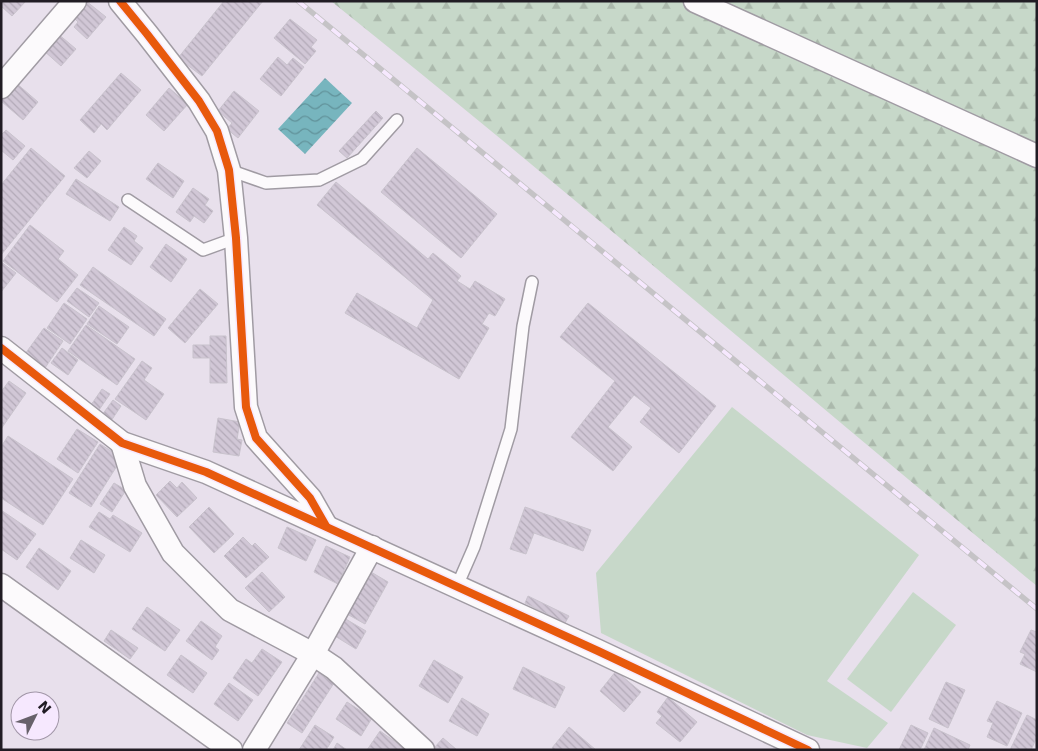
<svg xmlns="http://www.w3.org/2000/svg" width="1038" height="751" viewBox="0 0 1038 751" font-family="'DejaVu Sans',sans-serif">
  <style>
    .forest { fill: url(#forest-firs) }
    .pitch { fill: #c7d8c9 }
    .water { fill: url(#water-waves) }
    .building { fill: url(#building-back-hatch); stroke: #c9c3cd }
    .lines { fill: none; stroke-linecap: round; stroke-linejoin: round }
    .service-casing { stroke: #a09ba3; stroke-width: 14 }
    .minor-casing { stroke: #a09ba3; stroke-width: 25 }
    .service { stroke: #fcfafc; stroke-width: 11 }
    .minor { stroke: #fcfafc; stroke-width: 22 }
    .rail-casing { stroke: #c5c3c6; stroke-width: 5.5 }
    .rail { stroke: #f6e8fe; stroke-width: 4; stroke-dasharray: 11; stroke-linecap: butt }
    .cycleway-casing { stroke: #f6e8fe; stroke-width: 11 }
    .cycleway { stroke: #e8590c; stroke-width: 8 }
  </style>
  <defs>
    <pattern id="forest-firs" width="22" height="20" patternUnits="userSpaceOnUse" patternTransform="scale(1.25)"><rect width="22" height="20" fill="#c7d8c9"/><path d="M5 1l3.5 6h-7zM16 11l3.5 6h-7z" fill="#abb9ac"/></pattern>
    <pattern id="water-waves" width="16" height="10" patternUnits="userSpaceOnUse" patternTransform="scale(1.25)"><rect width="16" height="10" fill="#77b5be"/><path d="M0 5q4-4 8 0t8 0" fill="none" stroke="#61929a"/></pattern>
    <pattern id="building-back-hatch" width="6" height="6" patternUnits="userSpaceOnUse" patternTransform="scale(1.25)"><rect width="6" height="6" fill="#d1c7d6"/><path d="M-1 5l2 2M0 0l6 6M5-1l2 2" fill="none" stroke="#b3aab8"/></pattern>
  </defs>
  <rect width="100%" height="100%" fill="#e8e0ec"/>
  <path class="forest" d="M331 1H1037V586C801 392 570 192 331 1Z"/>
  <g class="pitch">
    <path d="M732 407 919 555 827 681 888 723 867 748 807 735 601 633 596 573Z"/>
    <path d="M913 592 956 625 891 712 847 679Z"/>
  </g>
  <path class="water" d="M325 78 352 103 305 154 278 129Z"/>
  <g class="building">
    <path d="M1 1H26L12 16 1 6Z"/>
    <path d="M86 1 106 17 87 39 74 27 78 22 73 17Z"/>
    <path d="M224 1H263L202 76 178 58Z"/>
    <path d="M290 19 317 40 311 47 316 51 305 64 274 38Z"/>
    <path d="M57 33 76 49 61 66 43 50Z"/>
    <path d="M278 57 287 65 293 58 304 67 281 96 260 79Z"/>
    <path d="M121 73 141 90 107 130 101 124 94 133 80 120Z"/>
    <path d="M15 82 38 102 23 120 1 101V98Z"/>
    <path d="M169 88 188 104 164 131 146 115Z"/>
    <path d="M234 91 259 111 238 138 227 129 232 123 218 111Z"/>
    <path d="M376 111 383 118 347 158 339 151Z"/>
    <path d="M6 130 25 146 13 160 1 150V135Z"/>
    <path d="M31 148 65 176 1 255V185Z"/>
    <path d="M417 148 497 214 461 258 381 192Z"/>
    <path d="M89 151 101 161 87 178 74 168Z"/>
    <path d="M158 163 184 181 173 198 146 179Z"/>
    <path d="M76 179 119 207 110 221 66 194Z"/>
    <path d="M336 182 428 259 433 253 461 276 457 281 470 289 475 281 505 299 495 316 489 313 482 324 489 328 459 379 345 313 357 293 417 328 433 300 317 205Z"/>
    <path d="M193 188 209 199 205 205 213 211 204 223 194 216 190 222 176 212Z"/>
    <path d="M30 225 64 251 58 259 78 275 57 302 3 261Z"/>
    <path d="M124 227 137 236 134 241 143 248 131 265 108 250Z"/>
    <path d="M166 244 187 259 171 282 150 267Z"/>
    <path d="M1 262 16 273 1 292Z"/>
    <path d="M93 267 166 319 154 336 80 285Z"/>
    <path d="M77 288 99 303 89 317 67 301Z"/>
    <path d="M200 289 218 304 185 343 168 328Z"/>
    <path d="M64 303 87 319 70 344 47 328Z"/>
    <path d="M588 303 716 406 679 453 640 422 651 408 634 395 608 427 632 447 613 471 571 437 615 381 560 337Z"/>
    <path d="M99 306 129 327 117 344 87 324Z"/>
    <path d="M86 325 135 359 117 385 68 351Z"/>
    <path d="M44 328 63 341 45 368 25 354Z"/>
    <path d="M210 336H226L227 383H210V358H193V345H210Z"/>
    <path d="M62 348 78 360 68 375 51 363Z"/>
    <path d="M142 361 152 368 144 380 164 394 146 420 115 399Z"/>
    <path d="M9 381 26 393 1 429V392Z"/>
    <path d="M102 389 110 394 99 410 91 405Z"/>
    <path d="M113 400 121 406 111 421 102 415Z"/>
    <path d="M218 418 240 422 237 439 242 440 239 456 213 452Z"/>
    <path d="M77 429 98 442 78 473 57 459Z"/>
    <path d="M8 436 73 479 43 525 1 498V447Z"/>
    <path d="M100 444 122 458 91 507 69 493Z"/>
    <path d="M170 481 177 488 182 482 197 498 177 517 156 495Z"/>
    <path d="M114 483 126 490 112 512 100 504Z"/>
    <path d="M209 507 234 534 214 553 189 527Z"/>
    <path d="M525 507 591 530 583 551 534 533 526 554 510 549Z"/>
    <path d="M1 510 36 534 17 560 1 549Z"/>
    <path d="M99 512 110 519 113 515 142 533 130 552 89 527Z"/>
    <path d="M287 527 316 540 306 561 278 548Z"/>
    <path d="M243 537 252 546 255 543 269 557 246 578 224 556Z"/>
    <path d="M81 540 105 555 94 573 70 558Z"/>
    <path d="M326 546 350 557 338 584 314 572Z"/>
    <path d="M39 548 71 571 58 590 26 567Z"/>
    <path d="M262 572 285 597 269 612 245 588Z"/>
    <path d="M371 572 388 582 365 624 347 614Z"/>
    <path d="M528 596 569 616 565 623 525 603Z"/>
    <path d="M147 607 180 630 165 651 132 629Z"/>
    <path d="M344 618 366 631 356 649 335 636Z"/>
    <path d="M201 621 222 636 215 647 219 650 212 660 186 641Z"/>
    <path d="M111 630 138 648 130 659 104 641Z"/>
    <path d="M1031 630 1037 632V672L1020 664 1025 654 1020 652Z"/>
    <path d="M262 649 282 662 258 696 233 678 246 659 252 663Z"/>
    <path d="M181 655 207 673 193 693 167 675Z"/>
    <path d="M434 660 463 677 448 703 419 686Z"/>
    <path d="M523 667 565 687 555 708 513 689Z"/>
    <path d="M616 671 641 692 624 712 600 691Z"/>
    <path d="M319 673 334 683 302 733 287 723Z"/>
    <path d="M946 682 965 690 948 728 929 719Z"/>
    <path d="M229 683 253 700 238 721 214 704Z"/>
    <path d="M668 697 697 722 680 742 656 723 662 716 657 712Z"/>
    <path d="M462 698 489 714 477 736 449 721Z"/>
    <path d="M997 701 1022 713 1007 746 987 737 993 723 987 721Z"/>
    <path d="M347 702 372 718 361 736 336 719Z"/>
    <path d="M1027 715 1037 720V737L1031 750H1010Z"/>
    <path d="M315 725 334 737 326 750H299Z"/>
    <path d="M911 725 928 733 920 750H899Z"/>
    <path d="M569 727 596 750H554L552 748Z"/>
    <path d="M934 728 970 745 968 750H924Z"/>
    <path d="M380 731 407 750H367Z"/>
    <path d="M443 738 457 750 434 748Z"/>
    <path d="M337 743 347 750H333Z"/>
  </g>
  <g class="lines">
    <defs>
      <g id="service">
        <path d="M229 170 266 183 319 180 362 159 397 120"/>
        <path d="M128 200 203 250 236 238"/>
        <path d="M457 586 474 547 511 429 523 326 532 282"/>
      </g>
      <g id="minor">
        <path d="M120 1 147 34 199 101 217 131 229 170 236 238 246 407 256 438 310 498 326 526"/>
        <path d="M695 1 1037 156"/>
        <path d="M1 87 75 1"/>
        <path d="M1 348 122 443 206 472 598 651 808 750"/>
        <path d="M122 443 135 486 173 553 230 610 313 654 334 668 423 750"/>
        <path d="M1 585 231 750"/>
        <path d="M254 750 313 654 372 547"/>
      </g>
    </defs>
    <use href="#service" class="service-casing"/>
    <use href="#minor" class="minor-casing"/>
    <use href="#service" class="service"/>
    <use href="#minor" class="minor"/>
    <defs>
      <path id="rail" d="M298 1 1037 609"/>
    </defs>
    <use href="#rail" class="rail-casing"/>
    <use href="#rail" class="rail"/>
    <defs>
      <g id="cycleway">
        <path d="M120 1 147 34 199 101 217 131 229 170 236 238 246 407 256 438 310 498 326 526"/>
        <path d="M1 348 122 443 206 472 598 651 808 750"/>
      </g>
    </defs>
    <use href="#cycleway" class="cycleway-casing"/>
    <use href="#cycleway" class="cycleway"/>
  </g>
  <rect width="1038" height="751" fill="none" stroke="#211c24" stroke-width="5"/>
  <g transform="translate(35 716) rotate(48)"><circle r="24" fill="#f6e8fe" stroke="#a196a7"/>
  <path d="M0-4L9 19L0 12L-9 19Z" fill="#67616a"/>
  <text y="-8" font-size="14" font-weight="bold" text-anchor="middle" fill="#211c24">N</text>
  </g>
</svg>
